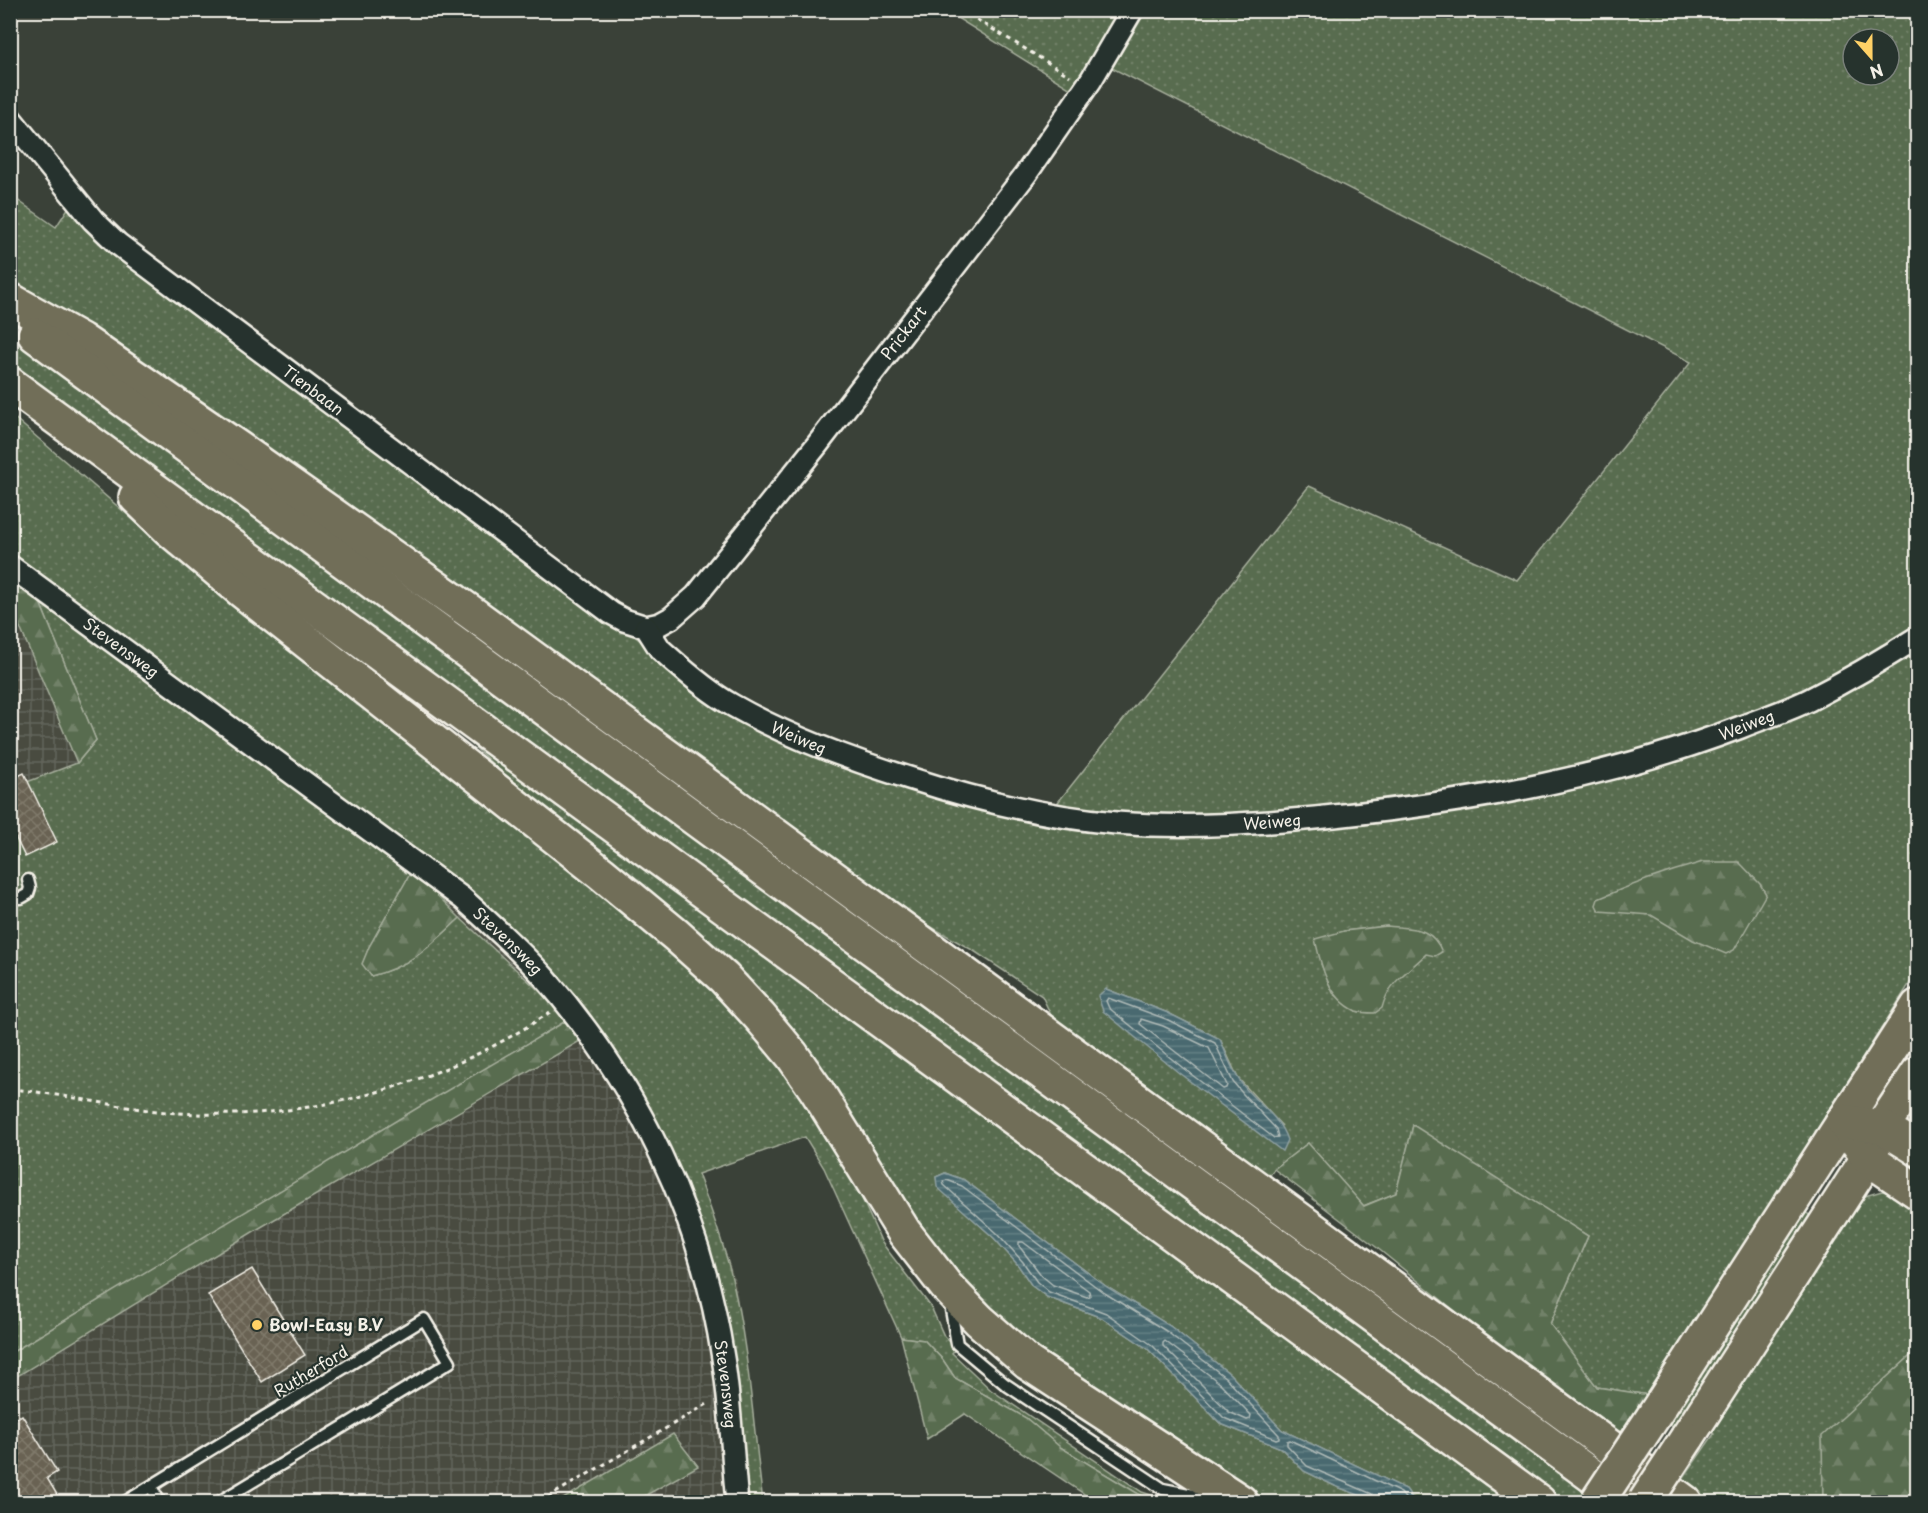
<svg xmlns="http://www.w3.org/2000/svg" width="1928" height="1513" viewBox="0 0 1928 1513" font-family="'Playpen Sans',sans-serif">
  <style>
    .industrial { fill: url(#industrial-grid) }
    .grass { fill: url(#grass-dots); stroke: #a6ae9c; stroke-width: 1.5; fill-rule: evenodd }
    .forest { fill: url(#forest-firs); stroke: #a6ae9c; stroke-width: 1.5 }
    .water { fill: url(#water-rules); stroke: #8d9fa0; stroke-width: 1.5 }
    .lines { fill: none; stroke-linecap: round; stroke-linejoin: round }
    .shore { stroke: #b0bbb8; stroke-width: 1.5 }
    .building { fill: url(#building-cross-hatch); stroke: #f4f1e8; stroke-width: 1.5 }
    .service-casing { stroke: #f4f1e8; stroke-width: 15 }
    .minor-casing { stroke: #f4f1e8; stroke-width: 26 }
    .trunk-casing { stroke: #f4f1e8; stroke-width: 38 }
    .motorway-casing { stroke: #f4f1e8; stroke-width: 38 }
    .path { stroke: #f4f1e8; stroke-width: 3; stroke-dasharray: 4.5 4.5; stroke-linecap: butt }
    .service { stroke: #26332d; stroke-width: 10 }
    .minor { stroke: #26332d; stroke-width: 21 }
    .trunk { stroke: #716e59; stroke-width: 33 }
    .motorway { stroke: #716e59; stroke-width: 33 }
    .trunk-bridge-casing { stroke: #f4f1e8; stroke-width: 38; stroke-linecap: butt }
    .trunk-bridge { stroke: #716e59; stroke-width: 33 }
    .poi-dot { fill: #ffd166; stroke: #26332d; stroke-width: 2 }
    .labels { text-anchor: middle; stroke-width: 4.5; stroke-linejoin: round; paint-order: stroke }
    .street-label { font-size: 16px; fill: #f4f1e8; stroke: #26332d }
    .poi-label { font-size: 16px; font-weight: bold; fill: #f4f1e8; stroke: #26332d; text-anchor: start }
  </style>
  <defs>
    <pattern id="industrial-grid" width="8" height="8" patternUnits="userSpaceOnUse" patternTransform="scale(1.5)"><rect width="8" height="8" fill="#484b40"/><path d="M0 4h8M4 0v8" fill="none" stroke="#63655c"/></pattern>
    <pattern id="grass-dots" width="8" height="8" patternUnits="userSpaceOnUse" patternTransform="scale(1.5)"><rect width="8" height="8" fill="#596c4f"/><path d="M2 2h.1M6 6h.1" fill="none" stroke="#718168" stroke-width="1.8" stroke-linecap="round"/></pattern>
    <pattern id="forest-firs" width="22" height="20" patternUnits="userSpaceOnUse" patternTransform="scale(1.5)"><rect width="22" height="20" fill="#596c4f"/><path d="M5 1l3.5 6h-7zM16 11l3.5 6h-7z" fill="#718168"/></pattern>
    <pattern id="water-rules" width="6" height="5" patternUnits="userSpaceOnUse" patternTransform="scale(1.5)"><rect width="6" height="5" fill="#496970"/><path d="M0 2.5h6" fill="none" stroke="#647f84"/></pattern>
    <pattern id="building-cross-hatch" width="8" height="8" patternUnits="userSpaceOnUse" patternTransform="scale(1.5)"><rect width="8" height="8" fill="#696252"/><path d="M0 0l8 8M0 8l8-8" fill="none" stroke="#7f796b"/></pattern>
  </defs>
  <rect width="100%" height="100%" fill="#3a4138"/>
  <filter id="ink" filterUnits="userSpaceOnUse"><feTurbulence type="fractalNoise" baseFrequency=".0167" numOctaves="2"/><feDisplacementMap in="SourceGraphic" scale="12" xChannelSelector="R" yChannelSelector="G"/><feConvolveMatrix kernelMatrix="1 2 1 2 8 2 1 2 1" color-interpolation-filters="sRGB"/></filter>
  <g filter="url(#ink)">
    <path class="industrial" d="M10 528 363 783 694 1160 736 1283 759 1502H11Z"/>
    <g class="grass">
      <path d="M946 11H1124L1074 91Z"/>
      <path d="M1146 11H1917V623C1859 666 1796 694 1728 720 1572 778 1398 809 1232 814 1196 815 1159 817 1123 815 1100 813 1078 809 1055 806L1309 486 1517 580 1691 362 1112 68ZM1853 39H1889V75H1853Z"/>
      <path d="M10 195 56 227 72 202 601 608 674 669 784 736 1122 829 1589 782 1917 645V972L1649 1395 1597 1387 1550 1324 1588 1236 1413 1126 1396 1193 1363 1206 1308 1143 1274 1169 1267 1180 1058 1030 1042 996 974 951 864 889 156 377 11 278ZM1387 926 1426 954 1395 982 1386 994 1356 1011 1333 993 1321 964 1344 931ZM1106 989 1168 1013 1220 1039 1238 1078 1282 1126Z"/>
      <path d="M11 329 1586 1491 1578 1502H1546L11 363Z"/>
      <path d="M11 415 185 564 532 833 729 1001 775 1055 837 1143 882 1243 931 1307 944 1336 956 1348 952 1353 991 1390 1142 1492 1157 1497 1163 1493 1199 1502H1152L1060 1447 1026 1418 955 1378 943 1360 924 1340 901 1337 824 1168 805 1137 698 1174C710 1206 721 1237 730 1270 749 1346 753 1425 763 1502H748L728 1334 716 1275 686 1180 658 1126 451 882 11 552Z"/>
      <path d="M39 600 410 874 369 947 363 963 371 976C412 966 431 945 460 918L535 987 560 1012 566 1021 11 1353V788L77 763 96 740Z"/>
      <path d="M461 734 1509 1502H1415L1406 1489 1282 1430 1230 1374 1170 1326 1107 1287 964 1180 945 1173 936 1177 938 1187 994 1238 1018 1265 1032 1286 1047 1297 1102 1318 1148 1349 1221 1424 1281 1448 1304 1471 1335 1486 1377 1502H1260L1184 1454 968 1302 854 1129 524 794Z"/>
      <path d="M1882 1191 1892 1193 1917 1206V1350L1823 1436V1502H1712L1682 1480 1714 1434 1710 1430 1850 1207 1865 1196Z"/>
      <path d="M1796 1206 1817 1220 1680 1432 1667 1423Z"/>
    </g>
    <g class="forest">
      <path d="M10 579 39 600 96 740 77 763 11 606Z"/>
      <path d="M1703 862H1739L1760 884 1766 894 1734 950 1726 954 1693 940 1651 915 1599 911 1596 905 1598 899C1632 884 1667 872 1703 862Z"/>
      <path d="M410 874 435 893 460 918C431 945 412 966 371 976L362 964 369 947Z"/>
      <path d="M1387 926C1412 929 1432 926 1442 952L1435 956 1426 954C1407 973 1389 981 1382 1008L1375 1013C1369 1013 1361 1013 1356 1011 1328 998 1321 966 1315 939L1344 931Z"/>
      <path d="M566 1021 580 1041 256 1230 11 1380V1353L419 1107Z"/>
      <path d="M1413 1125 1588 1236 1550 1324 1597 1387 1649 1395 1621 1436 1507 1353 1376 1247 1274 1169 1308 1143 1364 1206 1396 1193Z"/>
      <path d="M901 1337 924 1340 943 1360 955 1378 1026 1418 1060 1447 1152 1502H1096L965 1414 927 1439Z"/>
      <path d="M1917 1350V1502H1823L1822 1436Z"/>
      <path d="M673 1434 698 1466 634 1502H558Z"/>
    </g>
    <g class="water">
      <path d="M1106 989 1168 1013 1220 1039C1227 1056 1234 1075 1246 1089 1262 1108 1279 1116 1287 1140L1282 1151 1179 1073 1103 1011 1098 996Z"/>
      <path d="M945 1173 964 1180 1107 1287 1170 1326 1230 1374 1282 1430 1406 1489 1415 1502H1377L1335 1486 1304 1471 1281 1448 1221 1424 1148 1349 1102 1318 1047 1297 1032 1286 1018 1265 994 1238 937 1187 936 1177Z"/>
    </g>
    <g class="lines">
      <g class="shore">
        <path d="M1108 998 1166 1019 1215 1043 1233 1082 1243 1094 1276 1129 1278 1137 1274 1138 1183 1068 1109 1008 1106 1001Z"/>
        <path d="M1141 1019 1163 1026 1209 1048 1227 1085 1226 1088 1223 1089 1140 1024Z"/>
        <path d="M947 1180 962 1186 1103 1292 1166 1331 1226 1378 1279 1435V1438L1276 1439 1224 1418 1152 1345 1106 1313 1049 1292 1037 1282 1023 1262 998 1234 944 1185 943 1181Z"/>
        <path d="M1019 1242H1023L1089 1291 1090 1296 1087 1297 1053 1285 1042 1276 1019 1246Z"/>
        <path d="M1165 1341 1221 1384 1251 1415 1250 1419 1247 1420 1229 1412 1163 1346V1343Z"/>
        <path d="M1376 1502 1372 1494 1307 1466 1287 1445V1441L1290 1440 1401 1493 1408 1502"/>
      </g>
    </g>
    <g class="building">
      <path d="M24 773 57 842 25 857 10 826V780Z"/>
      <path d="M252 1269 305 1355 262 1382 208 1295Z"/>
      <path d="M22 1415 57 1472 47 1478 62 1503H10V1422Z"/>
    </g>
    <g class="lines">
      <defs>
        <g id="service">
          <path d="M10 894 14 898H21L28 894 30 888 28 880"/>
          <path d="M950 1304 957 1344 1005 1384 1163 1489 1209 1498 1216 1495"/>
          <path d="M151 1487 160 1502"/>
          <path d="M125 1502 424 1319 450 1362 219 1502"/>
        </g>
        <g id="minor">
          <path id="s1" d="M10 118 93 220 118 244 611 613 624 620 646 627 660 624 671 618 696 596 817 445 1026 174 1091 80 1132 10"/>
          <path id="s2" d="M10 566 462 898C490 923 519 949 544 977 638 1084 702 1217 723 1358 731 1405 732 1455 737 1502"/>
          <path id="s3" d="M646 627 660 649 669 657C688 674 709 692 732 705 788 737 848 759 909 778 977 800 1045 817 1116 823 1189 829 1262 824 1334 816 1473 802 1611 777 1741 727 1763 718 1787 711 1809 700 1846 681 1882 660 1918 637"/>
        </g>
        <g id="trunk">
          <path d="M1655 1414 1918 1006"/>
          <path d="M1687 1438 1868 1158 1882 1127 1918 1073"/>
        </g>
        <g id="motorway">
          <path d="M10 300 81 340 238 448 469 611 1685 1502"/>
          <path d="M35 335 1628 1502"/>
          <path d="M10 384 1539 1502"/>
          <path d="M136 497 170 530 241 590 601 873 676 935 724 978 760 1017 792 1055 817 1091 904 1232 946 1286 979 1320 1028 1363 1241 1502"/>
          <path d="M1843 1121 1868 1158 1918 1192"/>
          <path d="M1843 1121 1882 1127 1918 1149"/>
        </g>
      </defs>
      <use href="#service" class="service-casing"/>
      <use href="#minor" class="minor-casing"/>
      <use href="#trunk" class="trunk-casing"/>
      <use href="#motorway" class="motorway-casing"/>
      <g class="path">
        <path d="M961 10 1070 76"/>
        <path d="M10 1089C67 1094 121 1109 178 1113 308 1122 443 1085 550 1012"/>
        <path d="M540 1502 709 1403"/>
      </g>
      <use href="#service" class="service"/>
      <use href="#minor" class="minor"/>
      <use href="#trunk" class="trunk"/>
      <use href="#motorway" class="motorway"/>
      <defs>
        <g id="trunk-bridge">
          <path d="M1597 1502 1655 1414"/>
          <path d="M1645 1502 1687 1438"/>
        </g>
      </defs>
      <use href="#trunk-bridge" class="trunk-bridge-casing"/>
      <use href="#trunk-bridge" class="trunk-bridge"/>
    </g>
  </g>
  <circle class="poi-dot" cx="257" cy="1325" r="6"/>
  <g class="labels">
    <g class="street-label">
      <text dy="6" stroke="none"><textPath href="#s1" startOffset="1215">Prickart</textPath></text>
      <text dy="6" stroke="none"><textPath href="#s1" startOffset="410">Tienbaan</textPath></text>
      <text dy="6" stroke="none"><textPath href="#s2" startOffset="138">Stevensweg</textPath></text>
      <text dy="6" stroke="none"><textPath href="#s3" startOffset="1164">Weiweg</textPath></text>
      <text dy="6" stroke="none"><textPath href="#s3" startOffset="192">Weiweg</textPath></text>
      <text dy="6" stroke="none"><textPath href="#s3" startOffset="678">Weiweg</textPath></text>
      <text dy="6" stroke="none"><textPath href="#s2" startOffset="624">Stevensweg</textPath></text>
      <text transform="translate(311 1371) rotate(-31)" y="6">Rutherford</text>
      <text dy="6" stroke="none"><textPath href="#s2" startOffset="1128">Stevensweg</textPath></text>
    </g>
    <g class="poi-label">
      <text x="269" y="1331">Bowl-Easy B.V</text>
    </g>
  </g>
  <rect width="1928" height="1513" fill="none" stroke="#26332d" stroke-width="36"/>
  <rect x="18" y="18" width="1892" height="1477" fill="none" stroke="#f4f1e8" stroke-width="2" filter="url(#ink)"/>
  <g transform="translate(1871 57) rotate(159)"><circle r="28" fill="#26332d" stroke="#787f78" stroke-width="1.5"/>
  <path d="M0-4.5L10 22L0 15L-10 22Z" fill="#ffd166"/>
  <text y="-9" font-size="16" font-weight="bold" text-anchor="middle" fill="#f4f1e8">N</text>
  </g>
</svg>
